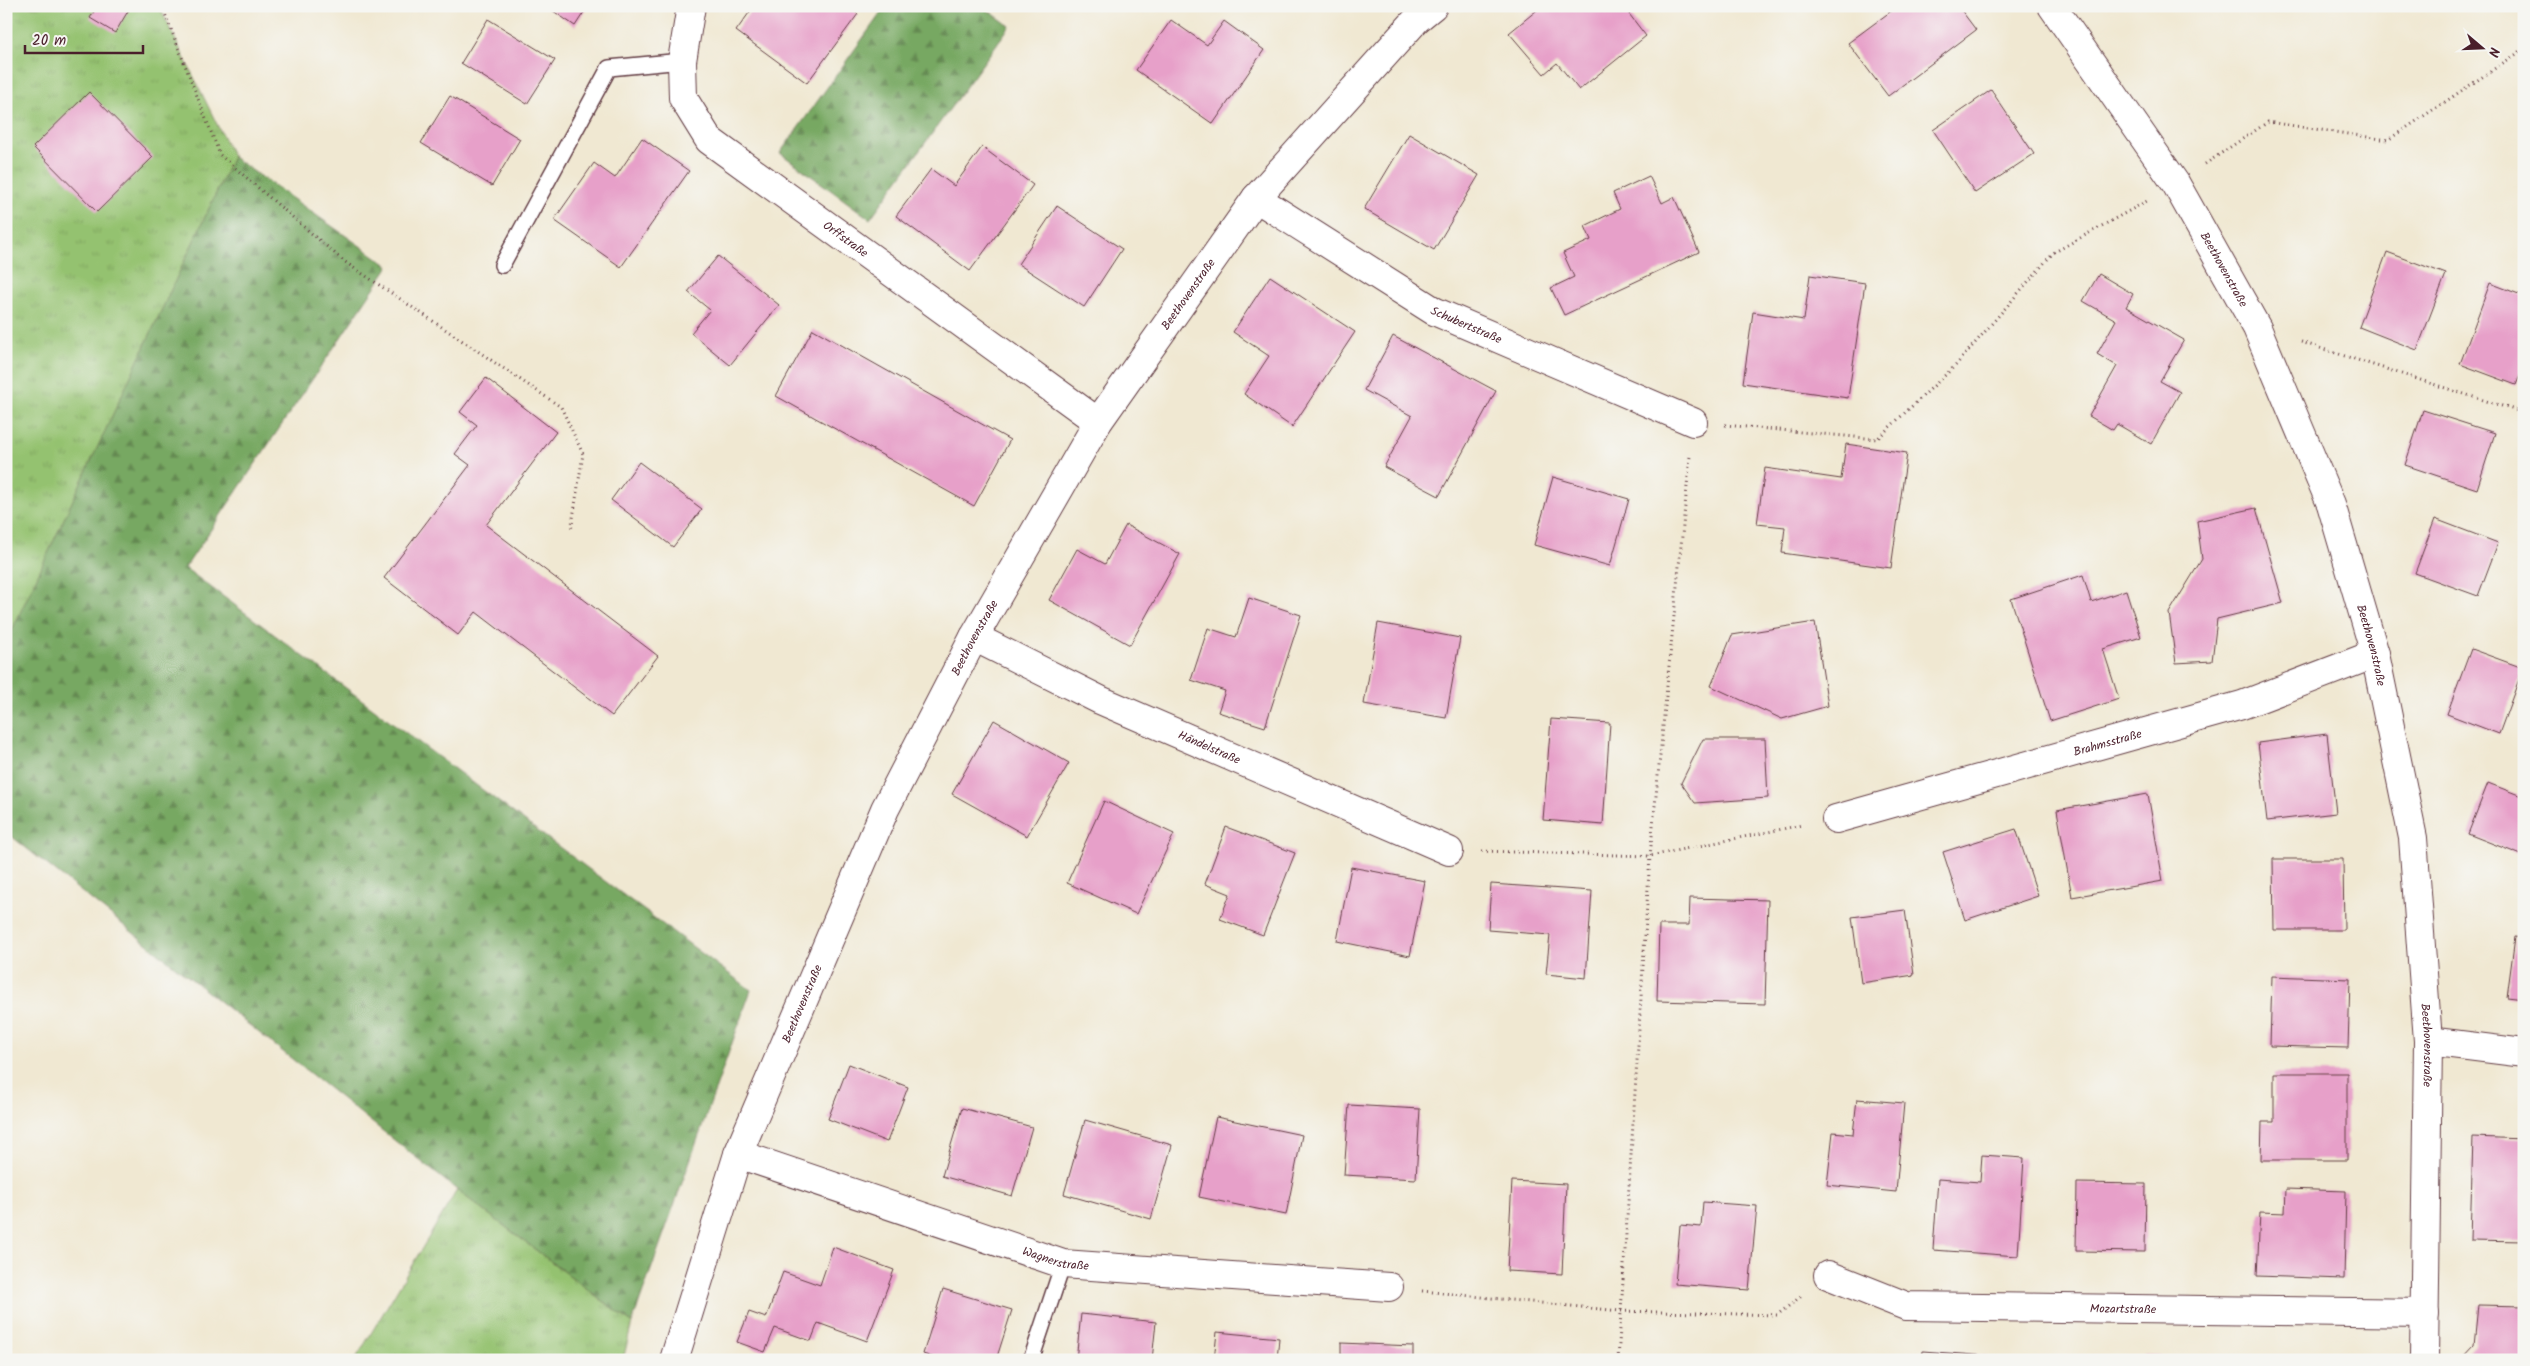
<svg xmlns="http://www.w3.org/2000/svg" width="2530" height="1366" viewBox="0 0 2530 1366" font-family="Kalam,sans-serif">
  <style>
    .grass { fill: url(#grass-tufts); stroke: #6f704e }
    .forest { fill: url(#forest-firs); stroke: #606446 }
    .building { fill: #e7a0c9 }
    .lines { fill: none; stroke-linecap: round; stroke-linejoin: round }
    .service-casing { stroke: #633d44; stroke-width: 18 }
    .minor-casing { stroke: #633d44; stroke-width: 30 }
    .path { stroke: #633d44; stroke-width: 3; stroke-dasharray: 1 4; stroke-linecap: butt }
    .service { stroke: #fff; stroke-width: 15 }
    .minor { stroke: #fff; stroke-width: 28 }
    .labels { text-anchor: middle; stroke-width: 5; stroke-linejoin: round; paint-order: stroke }
    .street-label { font-size: 12px; fill: #4a1f2b; stroke: #f6f6f2 }
  </style>
  <defs>
    <pattern id="grass-tufts" width="24" height="20" patternUnits="userSpaceOnUse" patternTransform="scale(1.25)"><rect width="24" height="20" fill="#94c270"/><path d="M3 7l-1-3M5 7V3M7 7l1-3M15 17l-1-3M17 17v-4M19 17l1-3" fill="none" stroke="#81a661"/></pattern>
    <pattern id="forest-firs" width="22" height="20" patternUnits="userSpaceOnUse" patternTransform="scale(1.25)"><rect width="22" height="20" fill="#77a862"/><path d="M5 1l3.5 6h-7zM16 11l3.5 6h-7z" fill="#648851"/></pattern>
  </defs>
  <rect width="100%" height="100%" fill="#f6f6f2"/>
  <filter id="ink" filterUnits="userSpaceOnUse"><feTurbulence type="fractalNoise" baseFrequency=".02" numOctaves="2"/><feDisplacementMap in="SourceGraphic" scale="10" xChannelSelector="R" yChannelSelector="G"/><feConvolveMatrix kernelMatrix="1 2 1 2 8 2 1 2 1" color-interpolation-filters="sRGB"/></filter>
  <filter id="wash" filterUnits="userSpaceOnUse"><feTurbulence type="fractalNoise" baseFrequency=".0096" numOctaves="4" result="noise"/><feDisplacementMap in="SourceGraphic" scale="20" xChannelSelector="R" yChannelSelector="G"/><feGaussianBlur stdDeviation="1.12" result="paint"/><feColorMatrix in="noise" values="0 0 0 0 0 0 0 0 0 0 0 0 0 0 0 0 0 1.4 0 .05"/><feComposite in="paint" operator="in"/></filter>
  <g filter="url(#wash)">
    <rect width="100%" height="100%" fill="#f0e8d2"/>
    <g class="grass">
      <path d="M6 6H159L233 157 7 643Z"/>
      <path d="M457 1190 632 1323 623 1360H355Z"/>
    </g>
    <g class="forest">
      <path d="M886 6H982L1010 26 870 219 780 153Z"/>
      <path d="M233 157 389 266 185 568 751 990 632 1323 457 1190 6 832V643Z"/>
    </g>
    <g id="blocks">
      <g class="building">
        <path d="M97 6H131L115 33 90 18Z"/>
        <path d="M546 6H588L575 26Z"/>
        <path d="M754 6H848L858 14 807 83 736 31Z"/>
        <path d="M1542 6H1623L1646 36 1579 90 1557 63 1544 74 1509 33Z"/>
        <path d="M1898 6H1958L1976 30 1888 96 1848 43Z"/>
        <path d="M488 19 555 60 527 104 461 63Z"/>
        <path d="M1171 20 1207 45 1224 21 1264 50 1213 124 1136 70Z"/>
        <path d="M1991 90 2034 154 1975 193 1933 130Z"/>
        <path d="M89 92 153 157 97 212 33 147Z"/>
        <path d="M450 96 520 139 492 186 421 143Z"/>
        <path d="M1409 134 1479 175 1434 250 1364 209Z"/>
        <path d="M642 138 689 171 621 267 554 220 594 163 615 178Z"/>
        <path d="M982 147 1033 185 970 271 896 216 931 169 954 186Z"/>
        <path d="M1649 176 1662 203 1674 197 1699 252 1564 315 1551 288 1574 277 1563 253 1591 240 1585 226 1620 209 1613 193Z"/>
        <path d="M1057 206 1122 249 1084 307 1018 264Z"/>
        <path d="M2387 252 2446 274 2417 350 2359 327Z"/>
        <path d="M718 256 779 305 730 365 691 333 710 310 688 292Z"/>
        <path d="M2099 274 2133 294 2126 307 2184 340 2160 381 2180 392 2151 444 2117 424 2113 430 2089 416 2117 366 2097 354 2116 320 2083 301Z"/>
        <path d="M1810 275 1865 283 1848 398 1743 383 1753 312 1804 320Z"/>
        <path d="M1270 276 1355 332 1292 427 1244 394 1269 356 1233 332Z"/>
        <path d="M2490 283 2524 296V366L2516 385 2460 364Z"/>
        <path d="M813 329 1010 440 974 506 776 396Z"/>
        <path d="M1393 336 1496 391 1439 496 1384 467 1412 416 1364 390Z"/>
        <path d="M486 378 556 432 486 525 658 656 612 716 476 612 458 635 384 578 470 465 455 454 477 425 460 412Z"/>
        <path d="M2423 410 2495 433 2477 489 2405 465Z"/>
        <path d="M1846 444 1907 453 1891 568 1782 553 1785 527 1757 524 1765 468 1841 479Z"/>
        <path d="M639 462 702 509 673 547 611 500Z"/>
        <path d="M1553 477 1629 499 1610 566 1534 545Z"/>
        <path d="M2256 508 2283 603 2217 619 2212 661 2176 663 2169 613 2202 559 2197 521Z"/>
        <path d="M2435 519 2498 543 2478 596 2415 573Z"/>
        <path d="M1126 525 1180 554 1130 645 1049 600 1077 549 1105 564Z"/>
        <path d="M2083 575 2091 602 2126 590 2141 637 2103 649 2119 699 2050 721 2011 599Z"/>
        <path d="M1249 598 1301 615 1265 727 1218 712 1225 691 1191 680 1208 628 1236 637Z"/>
        <path d="M1815 622 1828 706 1782 719 1711 686 1732 635Z"/>
        <path d="M1378 623 1460 638 1446 718 1364 704Z"/>
        <path d="M2471 649 2523 668 2499 734 2447 714Z"/>
        <path d="M1551 719 1610 723 1603 825 1543 820Z"/>
        <path d="M994 720 1069 763 1027 836 952 794Z"/>
        <path d="M2327 734 2336 813 2267 821 2258 743Z"/>
        <path d="M1703 739H1765L1768 798 1695 803 1681 783Z"/>
        <path d="M2488 783 2524 797V856L2468 834Z"/>
        <path d="M2148 794 2163 881 2072 897 2057 810Z"/>
        <path d="M1104 801 1174 834 1136 914 1067 883Z"/>
        <path d="M1226 827 1295 853 1263 935 1220 919 1230 894 1205 884Z"/>
        <path d="M2016 829 2038 896 1965 920 1943 852Z"/>
        <path d="M2273 859H2343L2344 930H2274Z"/>
        <path d="M1351 867 1425 881 1410 956 1337 941Z"/>
        <path d="M1491 884 1592 891 1586 978 1546 974 1550 935 1488 930Z"/>
        <path d="M1690 898 1768 900 1765 1004 1657 1001 1659 925H1689Z"/>
        <path d="M1905 910 1914 975 1861 983 1852 917Z"/>
        <path d="M2515 937 2524 938V999L2507 997Z"/>
        <path d="M2272 976 2350 979 2348 1048 2270 1046Z"/>
        <path d="M849 1064 908 1087 887 1142 828 1119Z"/>
        <path d="M2274 1073H2347V1160H2261L2262 1122H2274Z"/>
        <path d="M1857 1099 1904 1103 1896 1192 1827 1185 1833 1132 1853 1134Z"/>
        <path d="M1349 1105 1420 1109 1416 1179 1344 1175Z"/>
        <path d="M962 1108 1032 1127 1012 1196 942 1176Z"/>
        <path d="M1216 1117 1302 1135 1286 1215 1199 1197Z"/>
        <path d="M1085 1120 1172 1145 1151 1219 1064 1194Z"/>
        <path d="M2473 1137 2524 1139V1241L2470 1240Z"/>
        <path d="M1982 1155 2024 1158 2018 1256 1933 1250 1938 1179 1980 1182Z"/>
        <path d="M1512 1181 1566 1184 1562 1274 1507 1271Z"/>
        <path d="M2077 1183 2146 1184 2145 1252 2076 1251Z"/>
        <path d="M2286 1189 2346 1191 2344 1279 2257 1276 2260 1212 2285 1213Z"/>
        <path d="M1703 1202 1757 1206 1749 1290 1675 1284 1680 1225 1701 1227Z"/>
        <path d="M833 1247 894 1270 867 1341 818 1323 811 1341 775 1328 765 1352 737 1342 749 1312 766 1318 783 1272 820 1285Z"/>
        <path d="M943 1289 1012 1310 996 1360H941L923 1354Z"/>
        <path d="M2478 1305 2524 1306V1360H2460L2474 1345Z"/>
        <path d="M1081 1314 1156 1322 1152 1360H1076Z"/>
        <path d="M1217 1332 1279 1338 1277 1360H1214Z"/>
        <path d="M1341 1343 1413 1346V1360H1341Z"/>
        <path d="M1923 1351 1987 1356V1360H1922Z"/>
        <path d="M2143 1356 2195 1358V1360H2143Z"/>
      </g>
    </g>
  </g>
  <g filter="url(#ink)">
    <use href="#blocks" fill-opacity="0" stroke="#633d44" stroke-width="1"/>
    <g class="lines">
      <defs>
        <g id="service">
          <path d="M502 265 609 68 682 61"/>
          <path d="M1031 1360 1063 1264"/>
        </g>
        <g id="minor">
          <path id="s1" d="M691 6 682 61 683 98 709 140 1098 422"/>
          <path id="s2" d="M2052 6 2176 184 2257 328 2331 504 2375 654 2413 838 2428 1041 2424 1360"/>
          <path id="s3" d="M1256 198 1434 311 1693 422"/>
          <path id="s4" d="M974 637 1100 700 1449 851"/>
          <path id="s5" d="M1836 819 2242 705 2375 654"/>
          <path d="M2428 1041 2524 1053"/>
          <path id="s6" d="M738 1154 1063 1264 1389 1287"/>
          <path id="s7" d="M1828 1275 1906 1306 2425 1313"/>
          <path id="s8" d="M674 1360 738 1154 885 809 974 637 1098 422 1256 198 1417 19 1433 6"/>
        </g>
      </defs>
      <use href="#service" class="service-casing"/>
      <use href="#minor" class="minor-casing"/>
      <g class="path">
        <path d="M162 6 220 155 345 262 561 407 583 454 571 531"/>
        <path d="M2205 164 2268 122 2388 140 2524 49"/>
        <path d="M2301 342 2524 413"/>
        <path d="M1725 425 1877 439 1956 365 2053 253 2147 201"/>
        <path d="M1482 851 1650 856 1802 825"/>
        <path d="M1422 1291 1620 1311 1777 1315 1803 1295"/>
        <path d="M1618 1360 1650 856 1690 456"/>
      </g>
      <use href="#service" class="service"/>
      <use href="#minor" class="minor"/>
    </g>
  </g>
  <g class="labels">
    <g class="street-label">
      <text dy="4" stroke="none"><textPath href="#s1" startOffset="311">Orffstraße</textPath></text>
      <text dy="4" stroke="none"><textPath href="#s2" startOffset="315">Beethovenstraße</textPath></text>
      <text dy="4" stroke="none"><textPath href="#s8" startOffset="1189">Beethovenstraße</textPath></text>
      <text dy="4" stroke="none"><textPath href="#s3" startOffset="246">Schubertstraße</textPath></text>
      <text dy="4" stroke="none"><textPath href="#s8" startOffset="784">Beethovenstraße</textPath></text>
      <text dy="4" stroke="none"><textPath href="#s2" startOffset="720">Beethovenstraße</textPath></text>
      <text dy="4" stroke="none"><textPath href="#s5" startOffset="282">Brahmsstraße</textPath></text>
      <text dy="4" stroke="none"><textPath href="#s4" startOffset="260">Händelstraße</textPath></text>
      <text dy="4" stroke="none"><textPath href="#s8" startOffset="379">Beethovenstraße</textPath></text>
      <text dy="4" stroke="none"><textPath href="#s2" startOffset="1125">Beethovenstraße</textPath></text>
      <text dy="4" stroke="none"><textPath href="#s6" startOffset="335">Wagnerstraße</textPath></text>
      <text dy="4" stroke="none"><textPath href="#s7" startOffset="301">Mozartstraße</textPath></text>
    </g>
  </g>
  <rect width="2530" height="1366" fill="none" stroke="#f6f6f2" stroke-width="25"/>
  <g transform="translate(2482 48) rotate(109)" stroke="#f6f6f2" stroke-width="4" paint-order="stroke">
  <path d="M0-4L9 19L0 12L-9 19Z" fill="#4a1f2b"/>
  <text y="-8" font-size="14" font-weight="bold" text-anchor="middle" fill="#4a1f2b">N</text>
  </g>
  <path d="M25 45v8h118v-8" fill="none" stroke="#4a1f2b" stroke-width="2.5"/>
  <text x="32" y="45" font-size="15" fill="#4a1f2b" stroke="#f6f6f2" stroke-width="4" paint-order="stroke">20 m</text>
</svg>
